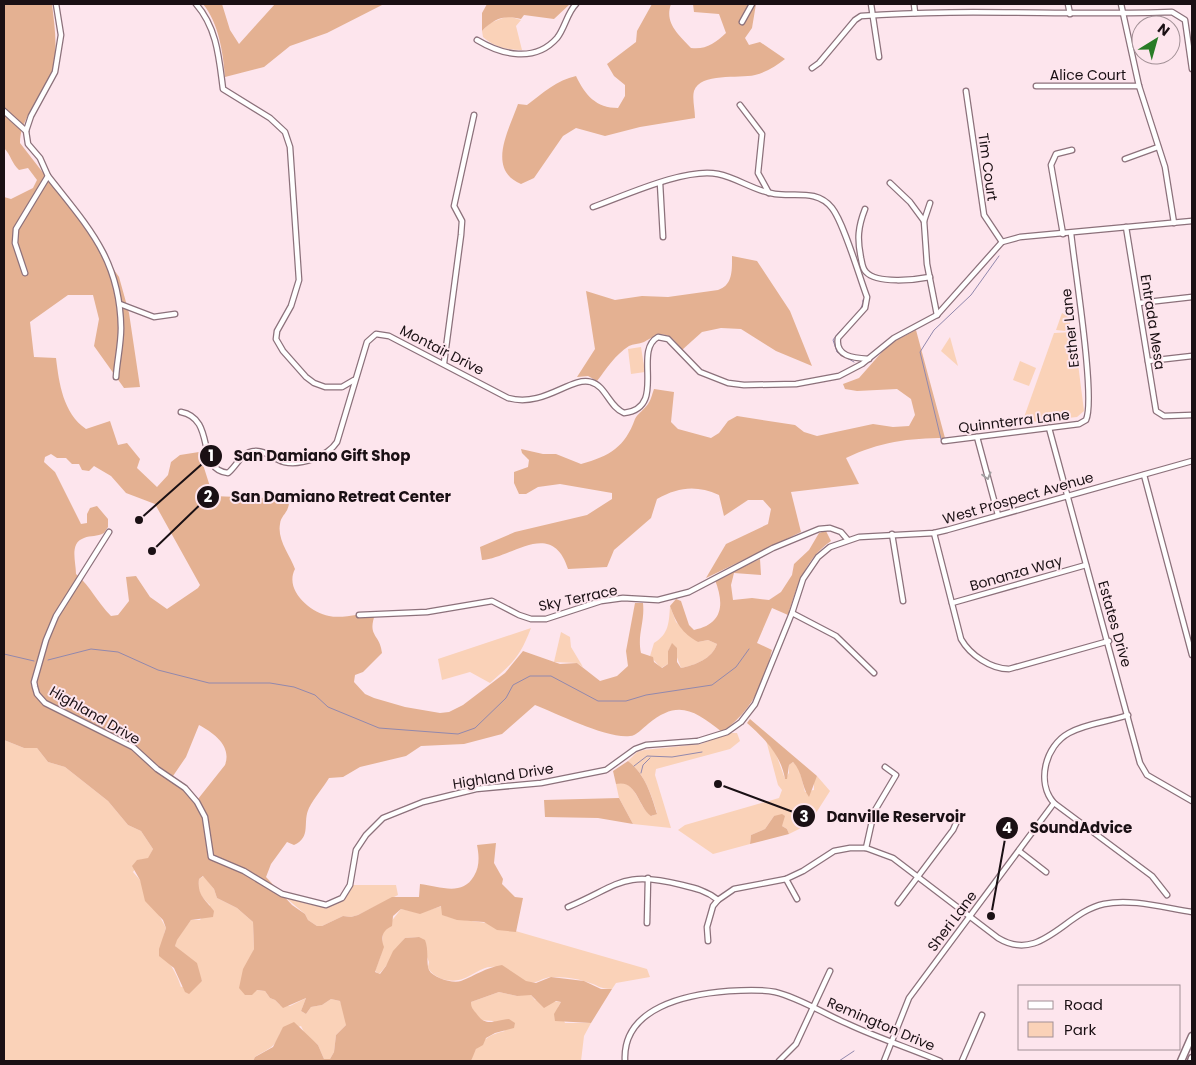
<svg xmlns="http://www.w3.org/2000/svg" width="1196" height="1065" viewBox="0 0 1196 1065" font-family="Poppins,sans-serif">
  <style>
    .green { fill: #fad2b8 }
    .forest { fill: #e4b192; fill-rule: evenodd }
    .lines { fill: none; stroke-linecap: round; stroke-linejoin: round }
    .stream { stroke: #9288ad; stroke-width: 1 }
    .street-casing { stroke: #8c717b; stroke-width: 7 }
    .secondary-casing { stroke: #8c717b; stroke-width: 9 }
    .street { stroke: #fff; stroke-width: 4.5 }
    .secondary { stroke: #fff; stroke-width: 6 }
    .oneway { stroke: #a39fa1 }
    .labels { text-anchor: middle; stroke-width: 4; stroke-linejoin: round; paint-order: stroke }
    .street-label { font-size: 14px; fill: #1a1014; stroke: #fde5ed }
    .leader { fill: none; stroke: #1a1014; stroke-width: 2 }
    .callout-dot { fill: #1a1014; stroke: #fde5ed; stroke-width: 2 }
    .mark-label { font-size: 15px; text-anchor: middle; font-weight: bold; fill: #fff }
    .callout-label { font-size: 15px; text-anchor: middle; font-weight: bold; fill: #1a1014; stroke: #fde5ed; stroke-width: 4; stroke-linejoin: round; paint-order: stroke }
  </style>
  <rect width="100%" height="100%" fill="#fde5ed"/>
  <g class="green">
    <path d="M508 16 521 20 516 26 522 50C507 50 494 47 483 37L482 31 490 23Z"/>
    <path d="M1062 313 1070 318V326L1065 331 1056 330Z"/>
    <path d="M1074 332 1084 411 1077 417 1022 423 1054 333Z"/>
    <path d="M950 337 958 366 941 351Z"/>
    <path d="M641 347 645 372 631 374 628 349Z"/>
    <path d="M1020 361 1036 368 1029 386 1013 380Z"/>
    <path d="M670 606 676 622 698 642 708 640 717 644C712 659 695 665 681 668L672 644 668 651V664L661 668 650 656 654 643C669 634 669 622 670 606Z"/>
    <path d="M531 628C520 657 512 664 490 683L470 672 442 680 438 659Z"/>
    <path d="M561 632 570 637 571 647 583 667 577 663 554 662Z"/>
    <path d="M730 733H737L740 741 730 749 656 769 655 775 671 828 633 824 619 798 616 784 623 782C639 789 638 807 652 816L657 813C651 794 645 774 628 761L637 752 644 750 701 744Z"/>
    <path d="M4 740 24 748H37L48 762 65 767 108 801 128 825 141 831 153 849 148 859H142L133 872 140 880 166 928C156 954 174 963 181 987L202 981 199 974 175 946 176 940 191 920H200L210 905C201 897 197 891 199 879L204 876 214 889 217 898 237 908 253 922 254 949 250 958 256 990 265 991 270 998 275 1000 280 1005 290 1006 306 998 301 1011 306 1014 311 1007 322 1005 331 999 340 1001 346 1018V1025L336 1035 334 1052 330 1059H324L318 1045 305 1034 301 1026 280 1033C276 1048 267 1049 255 1057L253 1061H4Z"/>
    <path d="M766 740 776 754 785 779 789 773V765L793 762 799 768 805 792 814 790V781L817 776 830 791 809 824 789 834 787 829 782 826V821L774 816 765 829 751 835 750 844 713 854 678 830 685 825 779 798 782 790 778 785Z"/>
    <path d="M352 885H396L398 895 358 915 351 917 343 916 322 926H317L308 920 305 914 285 897C309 905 342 917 352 885Z"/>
    <path d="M442 906 446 916C460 920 473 921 486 923 496 925 498 932 512 930L647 969 650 977 616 983 612 989C599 989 598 985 587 982 576 978 563 977 552 977 542 977 537 985 527 982 515 978 510 968 497 967 476 964 468 987 442 979 436 976 431 974 428 967L429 962 419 937 405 938C395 950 390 963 379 974L375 971 381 955 383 932 401 909 420 913Z"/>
    <path d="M499 992 517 996 524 993 531 995 535 1000 561 1002 558 1007 565 1023H591L584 1036 581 1061H471C475 1044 489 1034 505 1031L493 1021 480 1020 471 1007V1002Z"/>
  </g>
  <g class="forest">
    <path d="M4 4H52C55 30 60 59 47 84 37 103 20 121 20 143L75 214 119 277 129 313 140 387 124 388 94 346 99 319 93 295H68L30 322 34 357 56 358C59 383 63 413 86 429L110 421 118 445 127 443 140 459 137 468 157 487 168 475 171 462 180 455 199 452 213 496 289 499C290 513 281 514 280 524 277 540 290 555 295 569 284 590 310 612 329 616 343 619 362 613 376 612 366 637 380 633 382 653L363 672 355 675 354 682 365 694 374 698 405 707 440 713 449 712 463 705 505 673 523 651 560 664 577 663 600 681 617 676 628 666 626 651 635 603H643C645 623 637 634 641 653L653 657 654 662 662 668 668 664V651L672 643 677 648V662L681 668C695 665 712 659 717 644L708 640 698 642C682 633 676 623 670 606L676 599 681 601 689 625 694 630C724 624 724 603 715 580L760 559 761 575 734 573 731 585 733 600 752 598 769 600 781 592 792 575 794 564 809 550 819 533 826 531 831 541C805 559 797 586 788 615L772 608 757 643 772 650C764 684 751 712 722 732 694 710 678 699 648 724 643 728 636 736 630 736 607 739 558 714 535 705L502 734 464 744 421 746 406 756 360 767 343 777 329 778C323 788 314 798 309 808 302 822 312 837 294 845L287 842 271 864 266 877 292 905 305 914 308 920 317 926H322L343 916 351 917 358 915 392 897H419L420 884C439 886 462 897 474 876 480 866 479 855 477 845L496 843 494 863 503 879 502 884 515 897 523 898 516 932 497 930 484 922 457 920 442 915 441 906 420 914 401 909 393 916 392 926C383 930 380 937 384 947L375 972 380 974 386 966 393 951 405 938 419 937 425 940C429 949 426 964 429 970 433 978 453 984 461 981 476 975 485 968 502 965L526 981 536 983 551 977 584 981 601 989H612L591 1023 555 1021 554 1014 561 1002 556 1001 544 1008 531 995 517 996 499 992 471 1002C471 1008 473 1009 476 1013 486 1028 494 1020 509 1019L515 1023 514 1028 495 1033 486 1038 483 1045 476 1049 471 1061H253L255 1057 273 1047 283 1027 294 1022 318 1045 324 1059H330L334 1052 336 1035 346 1025 340 1001 331 999 322 1005 311 1007 306 1014 301 1011 306 998 283 1008 275 1000 270 998 265 991 257 990 252 995H245L239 988 243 969 254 949 253 922 237 908 217 898 214 889 203 876 199 879C197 895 205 899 214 911L213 917 191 920 177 940 175 946 197 963 202 981 189 994 185 992 174 968 159 956V949L166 928 163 920 145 901 140 880 132 866 137 860 148 858 153 849 141 831 128 825 108 801 65 767 48 762 37 748H24L4 740V197L11 199 33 188 37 180 28 168 19 170C12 164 11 155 4 148ZM51 454 57 458H66L72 464H79L82 470 89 471 94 466 111 476 126 493 155 504 200 585 198 588 167 609 150 597 136 576 126 577 129 601 118 615 111 616C97 602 91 587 76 574 76 562 69 543 84 538 91 535 97 537 104 533L108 527V519L97 506 90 508 87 514V523L81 524 55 472 44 462 45 457ZM199 725C214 733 232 746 225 765L198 799 173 776 186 757Z"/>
    <path d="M203 4H222L230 30 239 44 275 4H384L327 33 290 46 264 67 225 77C223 52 219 24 203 4Z"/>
    <path d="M487 4H570L554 19 524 15 521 19C504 15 495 18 482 31V13Z"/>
    <path d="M652 4H671C664 23 679 35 691 48 706 50 715 43 726 33L719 14 694 12 693 4H756L752 28 745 38 749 45 760 42 785 59C776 66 767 72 755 75 738 79 701 72 694 91 692 98 695 110 695 118L640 127 605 136 576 128 563 136 534 178 521 184C486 169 509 130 518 104L527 105C543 93 557 80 576 76 585 95 596 108 618 108L625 96V85L614 76 607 64 636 42 637 31Z"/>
    <path d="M732 256 757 261 790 311 812 366 776 351 741 329 721 328 702 332 682 350C668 331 663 331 644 342 639 344 633 344 629 346 615 355 607 368 597 381L588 376 577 377 595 349 586 291 615 300 642 296 668 297 718 290C733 285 732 270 732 256Z"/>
    <path d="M916 330 945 438C909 438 879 442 846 458L859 484 791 492 801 532 706 578 726 544 768 524 771 509 763 500H748L724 516 719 495C696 485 679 487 657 499L651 518 614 550 607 567 568 569C552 518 512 558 482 560L480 547 515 532 587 515 612 499V493L560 484 538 487 526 494H519L514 483V472L528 467 529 460 522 453 521 449 543 454H556L581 464C610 456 625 447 635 419 638 413 645 409 648 404 651 400 652 394 654 389L674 392 671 422 678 429 711 438 719 433 728 421 737 416 795 425 804 432 817 436 873 424 893 427 909 426 915 415 911 399 897 389 857 391 845 389 843 384 859 378 889 344Z"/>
    <path d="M750 719 817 776 809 797C801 786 803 772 793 762L789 765 787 779H785C781 755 765 739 747 723Z"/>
    <path d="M628 761C645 774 651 794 657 814L651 816C638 807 637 779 616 784L613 771Z"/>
    <path d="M619 798 633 824 598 818 545 817 544 800Z"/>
    <path d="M782 814 785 816 782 826 787 829 789 834 750 844 751 835 765 829 774 816Z"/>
  </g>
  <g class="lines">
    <g class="stream">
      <path d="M854 362 837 352 833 340C841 327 863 315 863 300"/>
      <path d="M941 439 920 352 934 330 971 295 999 256"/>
      <path d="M4 654 34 661"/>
      <path d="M48 660 91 649 118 652 158 670 209 683H270L294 687 315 695 328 707 379 728 458 734 475 728 506 698 513 685 530 676H551L598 701H626L646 695 712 685 736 667 749 649"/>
      <path d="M634 766 647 756 672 757 702 752"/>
      <path d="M641 773 643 765 650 758"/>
      <path d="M839 1061 854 1051"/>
    </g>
    <defs>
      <g id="street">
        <path d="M196 4C217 28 219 58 223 89L270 118 285 132 290 147 299 280 291 306 277 331 276 339 283 351 306 377 314 383 325 387H342L354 380"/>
        <path d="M871 4 879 57"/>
        <path d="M914 4 915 13"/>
        <path d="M1068 4 1070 14"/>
        <path d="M1121 4 1139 86 1165 167 1174 223"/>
        <path d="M742 22 752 4"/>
        <path d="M477 40C502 55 535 63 557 38 565 28 567 13 576 4"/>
        <path d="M812 68 819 63 855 20 861 16C965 8 1069 16 1172 12L1185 20 1192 69"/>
        <path d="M1036 86H1139"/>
        <path d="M966 91 984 215 1002 242"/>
        <path d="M740 105 762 134 758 173 769 193"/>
        <path d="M4 111 26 131"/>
        <path d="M1125 159 1158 147"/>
        <path d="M48 176C88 227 120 259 121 328 121 345 117 361 116 377"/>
        <path d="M660 183 663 237"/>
        <path d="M890 183 910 202 924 221 927 264 937 315"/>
        <path d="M593 207C624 196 686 167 718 174 738 178 754 191 775 194 795 197 817 189 832 208 844 223 859 276 867 297L865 308 838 338C835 357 854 358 869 359"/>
        <path d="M865 209C858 227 857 239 861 258 862 262 862 268 866 272 877 284 915 280 930 277"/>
        <path d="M924 221 930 203"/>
        <path d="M1126 227 1156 411 1164 416 1192 415"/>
        <path d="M1063 234 1051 165 1056 154 1072 150"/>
        <path d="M25 273 15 243 16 229 48 176 40 158 28 144 26 131 31 116 55 72 61 35 56 4"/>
        <path d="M1139 303 1192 297"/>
        <path d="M120 304 154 317 175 314"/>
        <path d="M1148 361 1192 356"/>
        <path d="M444 363 461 235 462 221 454 206 474 115"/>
        <path d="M181 412C217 419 195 470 228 473 237 466 241 452 255 451 265 450 274 459 284 462 301 466 328 456 337 442L367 342 376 334 389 336 508 398C544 408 571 376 591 382 606 386 609 407 624 413 668 408 632 351 658 337L668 339 700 372 728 383 744 385 796 384 839 376 862 364 894 338 937 315 1002 242 1020 237 1192 221"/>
        <path d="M1049 428 1140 763 1147 775 1192 801"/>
        <path d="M977 437 998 515"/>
        <path d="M944 441 1079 424 1086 420C1096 399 1074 264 1071 233"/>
        <path d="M1144 475 1192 655"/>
        <path d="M109 532 56 616 46 640 34 682 35 687 37 694 45 703 133 747 157 769 185 788 197 802 205 817 211 857 244 871 282 894 326 905 342 898 350 885 356 850 366 835 383 818 423 802 476 789 541 783 606 770 635 749 646 745 698 741 727 732 741 722 755 704 792 613 803 579 818 557 830 547 859 537 934 533 947 530 1192 461"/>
        <path d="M934 533 961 639C970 655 991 669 1009 669L1109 641"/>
        <path d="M892 534 903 601"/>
        <path d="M952 603 1086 565"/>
        <path d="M792 613 836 636 874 673"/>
        <path d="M359 615 427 612 492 601 519 615 531 619H546L601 601 623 598 658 600 689 592 773 548 819 529 830 528 841 532 847 539"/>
        <path d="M1128 715C1109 722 1087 723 1069 733 1045 746 1036 783 1054 803L1152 876 1167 895"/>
        <path d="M866 848 874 812 896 775 885 767"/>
        <path d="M1019 851 1046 872"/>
        <path d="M786 879 797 899"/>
        <path d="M898 903 953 830 958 819"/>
        <path d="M568 907C620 885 622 870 682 885 695 888 707 891 718 900"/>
        <path d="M647 923 648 878"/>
        <path d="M708 941 707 927 713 906 718 900 734 889 786 879 803 871 834 851 850 848H866L893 858 998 938C1041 964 1065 912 1104 904 1131 898 1165 908 1192 912"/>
        <path d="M625 1061C622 1007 688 994 729 991 744 990 760 989 775 992 800 998 824 1014 848 1024 878 1038 909 1048 940 1061"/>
        <path d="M779 1061 796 1044 830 971"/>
        <path d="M884 1061 909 998 1054 803"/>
        <path d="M962 1061 982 1015"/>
      </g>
      <g id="secondary">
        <path d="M1181 1061 1192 1036"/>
        <path d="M1191 1061 1192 1058"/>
      </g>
    </defs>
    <use href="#street" class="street-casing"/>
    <use href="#secondary" class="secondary-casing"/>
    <use href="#street" class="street"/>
    <use href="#secondary" class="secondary"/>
  </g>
  <defs><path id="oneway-chevron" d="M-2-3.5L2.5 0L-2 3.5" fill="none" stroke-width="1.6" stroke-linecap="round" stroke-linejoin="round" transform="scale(1.25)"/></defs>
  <use class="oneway" href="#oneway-chevron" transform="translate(987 476) rotate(75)"/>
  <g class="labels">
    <g class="street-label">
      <text x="1088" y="80">Alice Court</text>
      <text transform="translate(988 167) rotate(82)" y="5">Tim Court</text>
      <text transform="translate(1153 322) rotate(81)" y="5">Entrada Mesa</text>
      <text transform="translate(1070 328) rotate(-96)" y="5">Esther Lane</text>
      <text transform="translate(442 350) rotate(27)" y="5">Montair Drive</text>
      <text transform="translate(1014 421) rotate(-7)" y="5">Quinnterra Lane</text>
      <text transform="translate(1018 498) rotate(-16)" y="5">West Prospect Avenue</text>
      <text transform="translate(1016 573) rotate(-16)" y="5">Bonanza Way</text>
      <text transform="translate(578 598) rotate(-12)" y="5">Sky Terrace</text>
      <text transform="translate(1115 624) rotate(74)" y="5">Estates Drive</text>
      <text transform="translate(95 715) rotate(30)" y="5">Highland Drive</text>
      <text transform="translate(503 776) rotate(-9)" y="5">Highland Drive</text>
      <text transform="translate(952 921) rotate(-53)" y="5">Sheri Lane</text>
      <text transform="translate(881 1024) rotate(23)" y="5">Remington Drive</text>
    </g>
  </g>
  <path class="leader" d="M139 520L211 456M152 551L208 497M718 784L804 816M991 916L1007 828"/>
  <g class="callout-dot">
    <circle cx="139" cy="520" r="5"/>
    <circle cx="152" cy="551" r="5"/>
    <circle cx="718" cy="784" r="5"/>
    <circle cx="991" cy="916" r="5"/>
    <circle cx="211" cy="456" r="12"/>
    <circle cx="208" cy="497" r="12"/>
    <circle cx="804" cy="816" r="12"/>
    <circle cx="1007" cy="828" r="12"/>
  </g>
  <g class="mark-label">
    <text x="211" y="461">1</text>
    <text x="208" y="502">2</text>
    <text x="804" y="822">3</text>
    <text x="1007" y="833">4</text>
  </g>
  <g class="callout-label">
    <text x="322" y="461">San Damiano Gift Shop</text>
    <text x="341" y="502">San Damiano Retreat Center</text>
    <text x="896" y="822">Danville Reservoir</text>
    <text x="1081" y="833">SoundAdvice</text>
  </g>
  <rect width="1196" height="1065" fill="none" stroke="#1a1014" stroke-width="10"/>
  <rect x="1018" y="985" width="162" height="65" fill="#fde5ed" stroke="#a29096"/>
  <rect x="1028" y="1001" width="25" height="8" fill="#ffffff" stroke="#a29096"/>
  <text x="1064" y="1010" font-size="15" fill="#1a1014">Road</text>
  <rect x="1028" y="1022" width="25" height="15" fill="#fad2b8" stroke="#a29096"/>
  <text x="1064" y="1035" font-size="15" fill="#1a1014">Park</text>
  <g transform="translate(1156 40) rotate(37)"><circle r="24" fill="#fde5ed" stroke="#a29096"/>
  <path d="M0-4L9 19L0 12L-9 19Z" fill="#297c27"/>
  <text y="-8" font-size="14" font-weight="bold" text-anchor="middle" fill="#1a1014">N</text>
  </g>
</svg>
